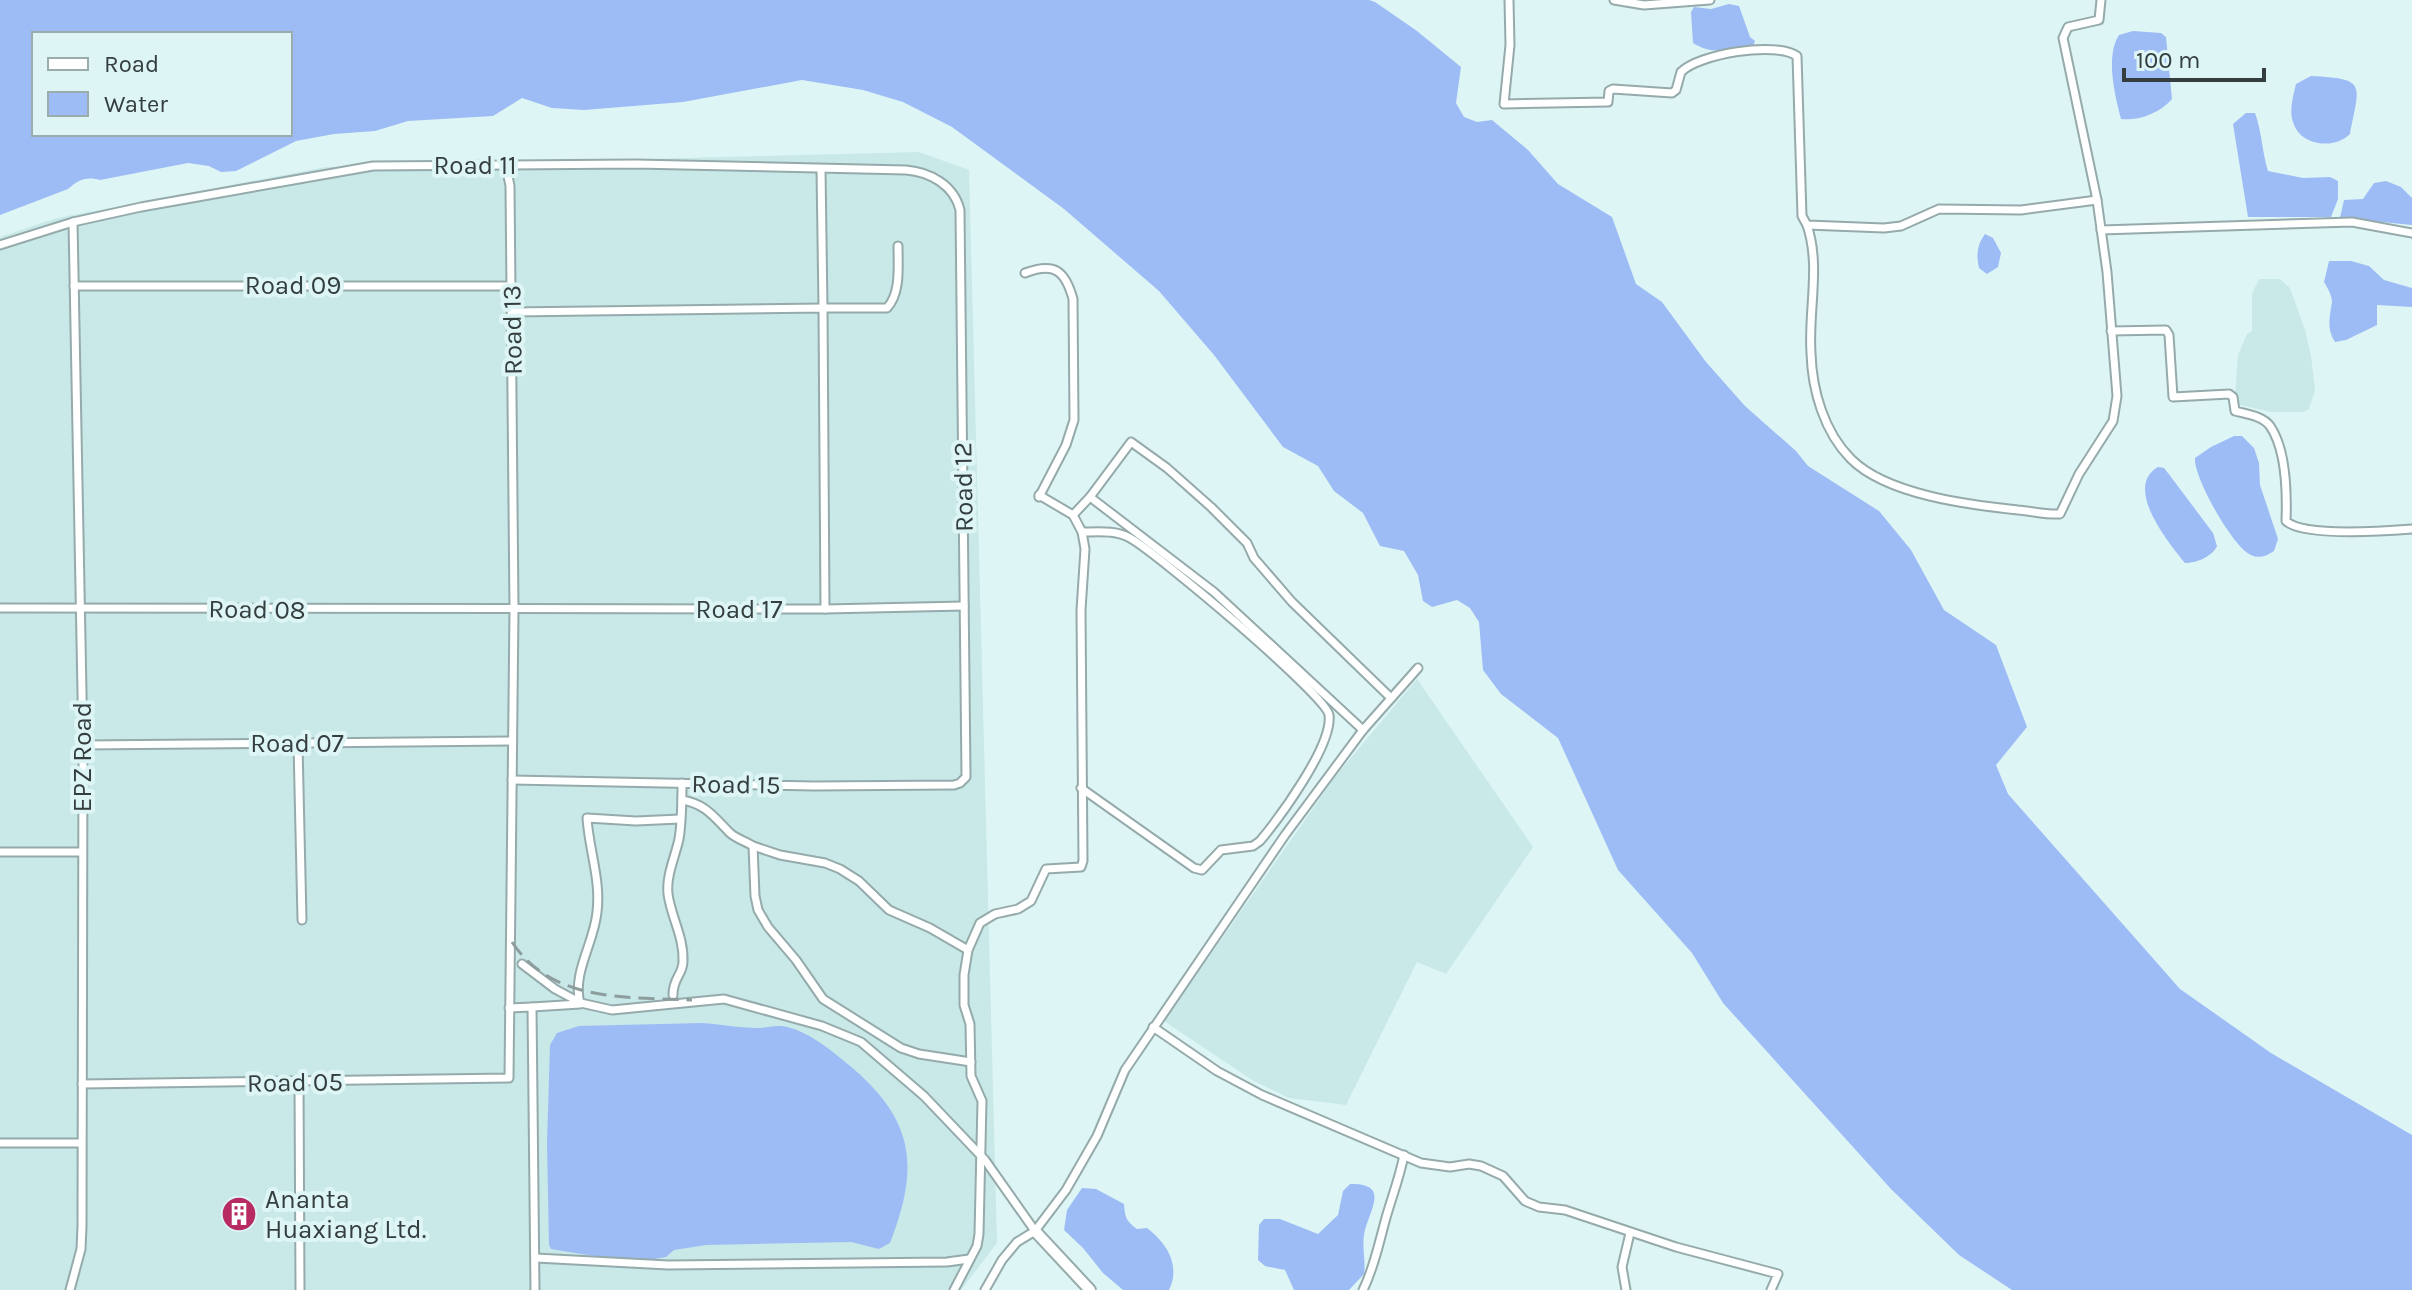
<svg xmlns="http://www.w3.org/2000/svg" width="2412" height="1290" viewBox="0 0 2412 1290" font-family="Karla,sans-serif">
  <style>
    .built { fill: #c9e8e8 }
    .water { fill: #9dbcf5; fill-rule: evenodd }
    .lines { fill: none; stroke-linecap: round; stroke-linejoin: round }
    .street-casing { stroke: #95aaaa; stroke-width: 11 }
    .secondary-casing { stroke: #95aaaa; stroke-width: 14 }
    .street { stroke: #fff; stroke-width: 7 }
    .secondary { stroke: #fff; stroke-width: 10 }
    .rail { stroke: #8d9d9d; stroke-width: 3; stroke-dasharray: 16 8; stroke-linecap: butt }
    .labels { text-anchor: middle; stroke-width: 8; stroke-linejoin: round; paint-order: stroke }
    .street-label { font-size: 26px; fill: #353e3e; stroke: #def5f5 }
    .poi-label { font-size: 26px; fill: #353e3e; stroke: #def5f5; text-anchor: start }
  </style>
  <rect width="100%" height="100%" fill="#def5f5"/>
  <g class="built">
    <path d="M919 152 969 170 997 1243 961 1290H0V237L57 218 326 167Z"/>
    <path d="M2259 279H2280L2290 288 2305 330 2311 356 2315 390 2309 409 2303 412H2271L2240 405 2235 396 2238 355 2247 334 2252 331V294Z"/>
    <path d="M1417 679 1533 847 1446 974 1417 962 1346 1105 1289 1098 1252 1080 1164 1021 1335 777Z"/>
  </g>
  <g class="water">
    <path d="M0 0H1369L1375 2 1417 31 1461 67 1456 103 1464 117 1477 122 1492 120 1528 150 1558 184 1612 217 1636 284 1662 302 1706 362 1745 406 1796 451 1808 466 1879 511 1911 550 1944 610 1996 645 2027 727 1996 765 2008 794 2180 989 2271 1053 2412 1135V1290H2012L1959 1255 1891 1189 1723 1003 1692 953 1618 870 1558 738 1501 694 1483 670 1479 622 1470 608 1457 600 1432 607 1423 601 1418 575 1404 551 1380 546 1363 513 1334 491 1318 466 1283 447 1214 355 1159 291 1064 209 952 127 903 102 863 90 802 80 683 102 584 110 552 108 522 98 493 116 408 121 375 131 334 134 296 141 236 171 221 172 209 166 188 163 100 180C86 176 78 180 68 189L0 215ZM34 34H290V134H34Z"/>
    <path d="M1729 4 1739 6 1750 37 1755 41 1753 46C1731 49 1713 56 1693 43L1691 12 1694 7 1711 9Z"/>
    <path d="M2133 31 2161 33 2166 37 2172 99C2160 113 2139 121 2121 119 2115 96 2105 56 2119 35Z"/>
    <path d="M2311 76C2367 79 2360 83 2350 134 2334 150 2300 146 2293 122 2289 111 2293 96 2296 84Z"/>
    <path d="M2246 113H2255C2262 132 2262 152 2268 171L2303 178 2330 177 2338 181V199L2331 217H2248L2233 124Z"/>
    <path d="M2386 181 2401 187 2412 198V225L2340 218 2344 200 2363 199 2374 183Z"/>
    <path d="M1985 234 1993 238 2001 253 1998 267 1987 274 1979 268C1976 255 1977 245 1985 234Z"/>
    <path d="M2329 261H2351L2369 266 2384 280 2412 288V307L2377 305V325L2346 340 2335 342C2326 329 2330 315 2332 302 2332 295 2327 287 2324 282Z"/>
    <path d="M2234 436H2242L2254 448 2259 463 2260 485 2278 539 2274 551C2267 556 2259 559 2251 555 2233 548 2193 476 2195 458L2211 447Z"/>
    <path d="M2158 467 2164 468 2168 473 2213 533 2217 546C2212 557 2196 563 2185 563 2168 542 2123 487 2158 467Z"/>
    <path d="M702 1023C720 1024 739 1028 757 1028 767 1028 776 1024 787 1027 808 1032 827 1047 844 1061 912 1116 922 1161 890 1243L879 1249 851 1242 706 1245 674 1250 666 1257 642 1261H624L551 1249 549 1245 547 1143 550 1045 557 1033 579 1026Z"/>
    <path d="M1350 1184C1393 1183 1367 1213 1364 1235 1362 1249 1366 1261 1364 1274L1349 1290H1294L1285 1270 1265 1266 1258 1260 1259 1225 1264 1219H1280L1318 1234 1338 1215 1343 1191Z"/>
    <path d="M1082 1188 1096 1189 1124 1204C1125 1217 1126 1221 1137 1229L1147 1228C1167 1243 1181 1266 1169 1290H1123L1103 1273 1083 1248 1064 1230 1067 1210Z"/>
  </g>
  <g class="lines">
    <defs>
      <g id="street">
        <path d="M1509 0 1510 45 1504 104 1608 102 1609 91 1613 89 1672 93 1676 90 1681 72C1699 54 1775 41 1797 56L1802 216 1807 225 1884 228 1901 226 1939 209 2021 210 2097 200"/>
        <path d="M1614 0 1644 5 1710 0"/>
        <path d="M821 169 823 308H887C901 293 898 266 898 246"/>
        <path d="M1807 225C1821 266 1808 311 1811 353 1812 390 1824 432 1851 459 1887 495 1970 505 2018 510 2032 511 2046 515 2060 514L2079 474 2113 421 2117 396 2107 272 2097 200 2063 38 2068 27 2099 20 2101 0"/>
        <path d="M2101 230 2352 222 2412 233"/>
        <path d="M0 245 73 222 141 207 373 166 636 164 906 170C930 172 954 185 960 210L966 777 960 783 954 785 814 786 512 780"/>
        <path d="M1025 273C1054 262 1065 270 1073 299L1074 420 1066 445 1039 497"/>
        <path d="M74 286H511"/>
        <path d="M512 312 823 308 825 609"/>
        <path d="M2111 331 2166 330 2169 335 2173 397 2229 394 2233 397 2235 411C2246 414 2263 416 2270 426 2286 449 2287 494 2286 521 2303 537 2386 531 2412 529"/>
        <path d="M1090 497 1131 442 1167 468 1211 507 1247 543 1254 558 1292 602 1391 698"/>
        <path d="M1073 515 1090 497 1214 592 1363 730"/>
        <path d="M0 608 825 609 964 606"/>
        <path d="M298 744 302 920"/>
        <path d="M83 745 512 741"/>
        <path d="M1081 788 1194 868 1202 870 1221 850 1253 846 1260 841C1280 817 1333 745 1329 715 1326 695 1157 553 1130 538 1116 530 1098 532 1082 532"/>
        <path d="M682 800C706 804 714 817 730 833 735 838 747 842 753 846L755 896 758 910 768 927 796 960 823 999 901 1048 919 1054 971 1062"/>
        <path d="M753 846 780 855 825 863 840 869 859 881 889 910 930 928 968 950"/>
        <path d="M0 852H82"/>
        <path d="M522 964 555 989 581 1003 612 1010 724 999 822 1026 861 1042 924 1096 985 1160 1035 1231"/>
        <path d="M673 995C673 977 683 975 683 961 684 937 671 917 668 894 666 876 675 857 679 839 682 821 682 802 682 783"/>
        <path d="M532 1007 580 1004C572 972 594 944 597 912 601 880 589 850 587 818L636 821 680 819"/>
        <path d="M509 1008 532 1007 535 1290"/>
        <path d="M1153 1027 1217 1071 1262 1095 1421 1163 1450 1167 1469 1164 1481 1166 1503 1176 1525 1201 1539 1207 1565 1210 1676 1247 1778 1274 1771 1290"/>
        <path d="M299 1082 300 1290"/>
        <path d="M82 1084 509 1078 514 609 510 186 506 166"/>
        <path d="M0 1143H81"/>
        <path d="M536 1258 668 1265 947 1262 969 1259"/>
        <path d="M70 1290 81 1249 82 1226 83 745 73 222"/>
        <path d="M954 1290 977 1246 979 1234 982 1101 971 1076 970 1024 964 1005V975L968 950 980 923 995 914 1018 909 1031 901 1046 869 1081 867 1083 861 1081 610 1085 549 1082 532 1073 515 1039 495"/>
        <path d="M985 1290 1002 1260 1017 1242 1035 1231 1066 1190 1097 1136 1125 1070 1285 835 1363 730 1418 668"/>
        <path d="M1363 1290C1373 1270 1377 1251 1383 1229 1389 1204 1399 1181 1404 1155"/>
        <path d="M1626 1290 1622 1267 1630 1233"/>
      </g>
      <path id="secondary" d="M1035 1231 1090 1290"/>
    </defs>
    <use href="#street" class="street-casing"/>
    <use href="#secondary" class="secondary-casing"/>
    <use href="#street" class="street"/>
    <use href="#secondary" class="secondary"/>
    <path class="rail" d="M512 942C552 1003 628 997 692 1000"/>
  </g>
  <defs>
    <symbol id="building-disc" viewBox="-11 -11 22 22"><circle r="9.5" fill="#b72b62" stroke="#def5f5"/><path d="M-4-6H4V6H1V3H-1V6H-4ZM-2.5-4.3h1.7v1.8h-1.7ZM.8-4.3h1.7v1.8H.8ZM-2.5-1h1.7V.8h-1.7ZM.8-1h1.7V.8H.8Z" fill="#fff"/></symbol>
  </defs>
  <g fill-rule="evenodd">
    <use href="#building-disc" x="219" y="1194" width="40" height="40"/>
  </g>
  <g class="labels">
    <g class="street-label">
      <text x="475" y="174">Road 11</text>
      <text x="293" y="294">Road 09</text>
      <text transform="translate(512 330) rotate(-91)" y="9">Road 13</text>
      <text transform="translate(963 487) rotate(-91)" y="9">Road 12</text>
      <text transform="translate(257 609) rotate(1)" y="9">Road 08</text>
      <text x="739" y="618">Road 17</text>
      <text x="297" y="752">Road 07</text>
      <text transform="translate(82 757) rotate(-90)" y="9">EPZ Road</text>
      <text transform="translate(736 784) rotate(1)" y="9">Road 15</text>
      <text transform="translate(295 1082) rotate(-1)" y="9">Road 05</text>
    </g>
    <g class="poi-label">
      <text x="265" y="1208">Ananta<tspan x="265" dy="30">Huaxiang Ltd.</tspan></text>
    </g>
  </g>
  <rect x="32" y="32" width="260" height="104" fill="#def5f5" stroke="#9aacac" stroke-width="2"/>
  <rect x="48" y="58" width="40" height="12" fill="#ffffff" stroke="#9aacac" stroke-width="2"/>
  <text x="104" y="72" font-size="24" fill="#353e3e">Road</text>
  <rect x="48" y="92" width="40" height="24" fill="#9dbcf5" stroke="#9aacac" stroke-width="2"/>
  <text x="104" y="112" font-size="24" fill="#353e3e">Water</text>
  <path d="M2124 68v12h140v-12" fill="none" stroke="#353e3e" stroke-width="4"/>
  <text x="2136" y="68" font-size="24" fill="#353e3e" stroke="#def5f5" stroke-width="6" paint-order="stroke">100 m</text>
</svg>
